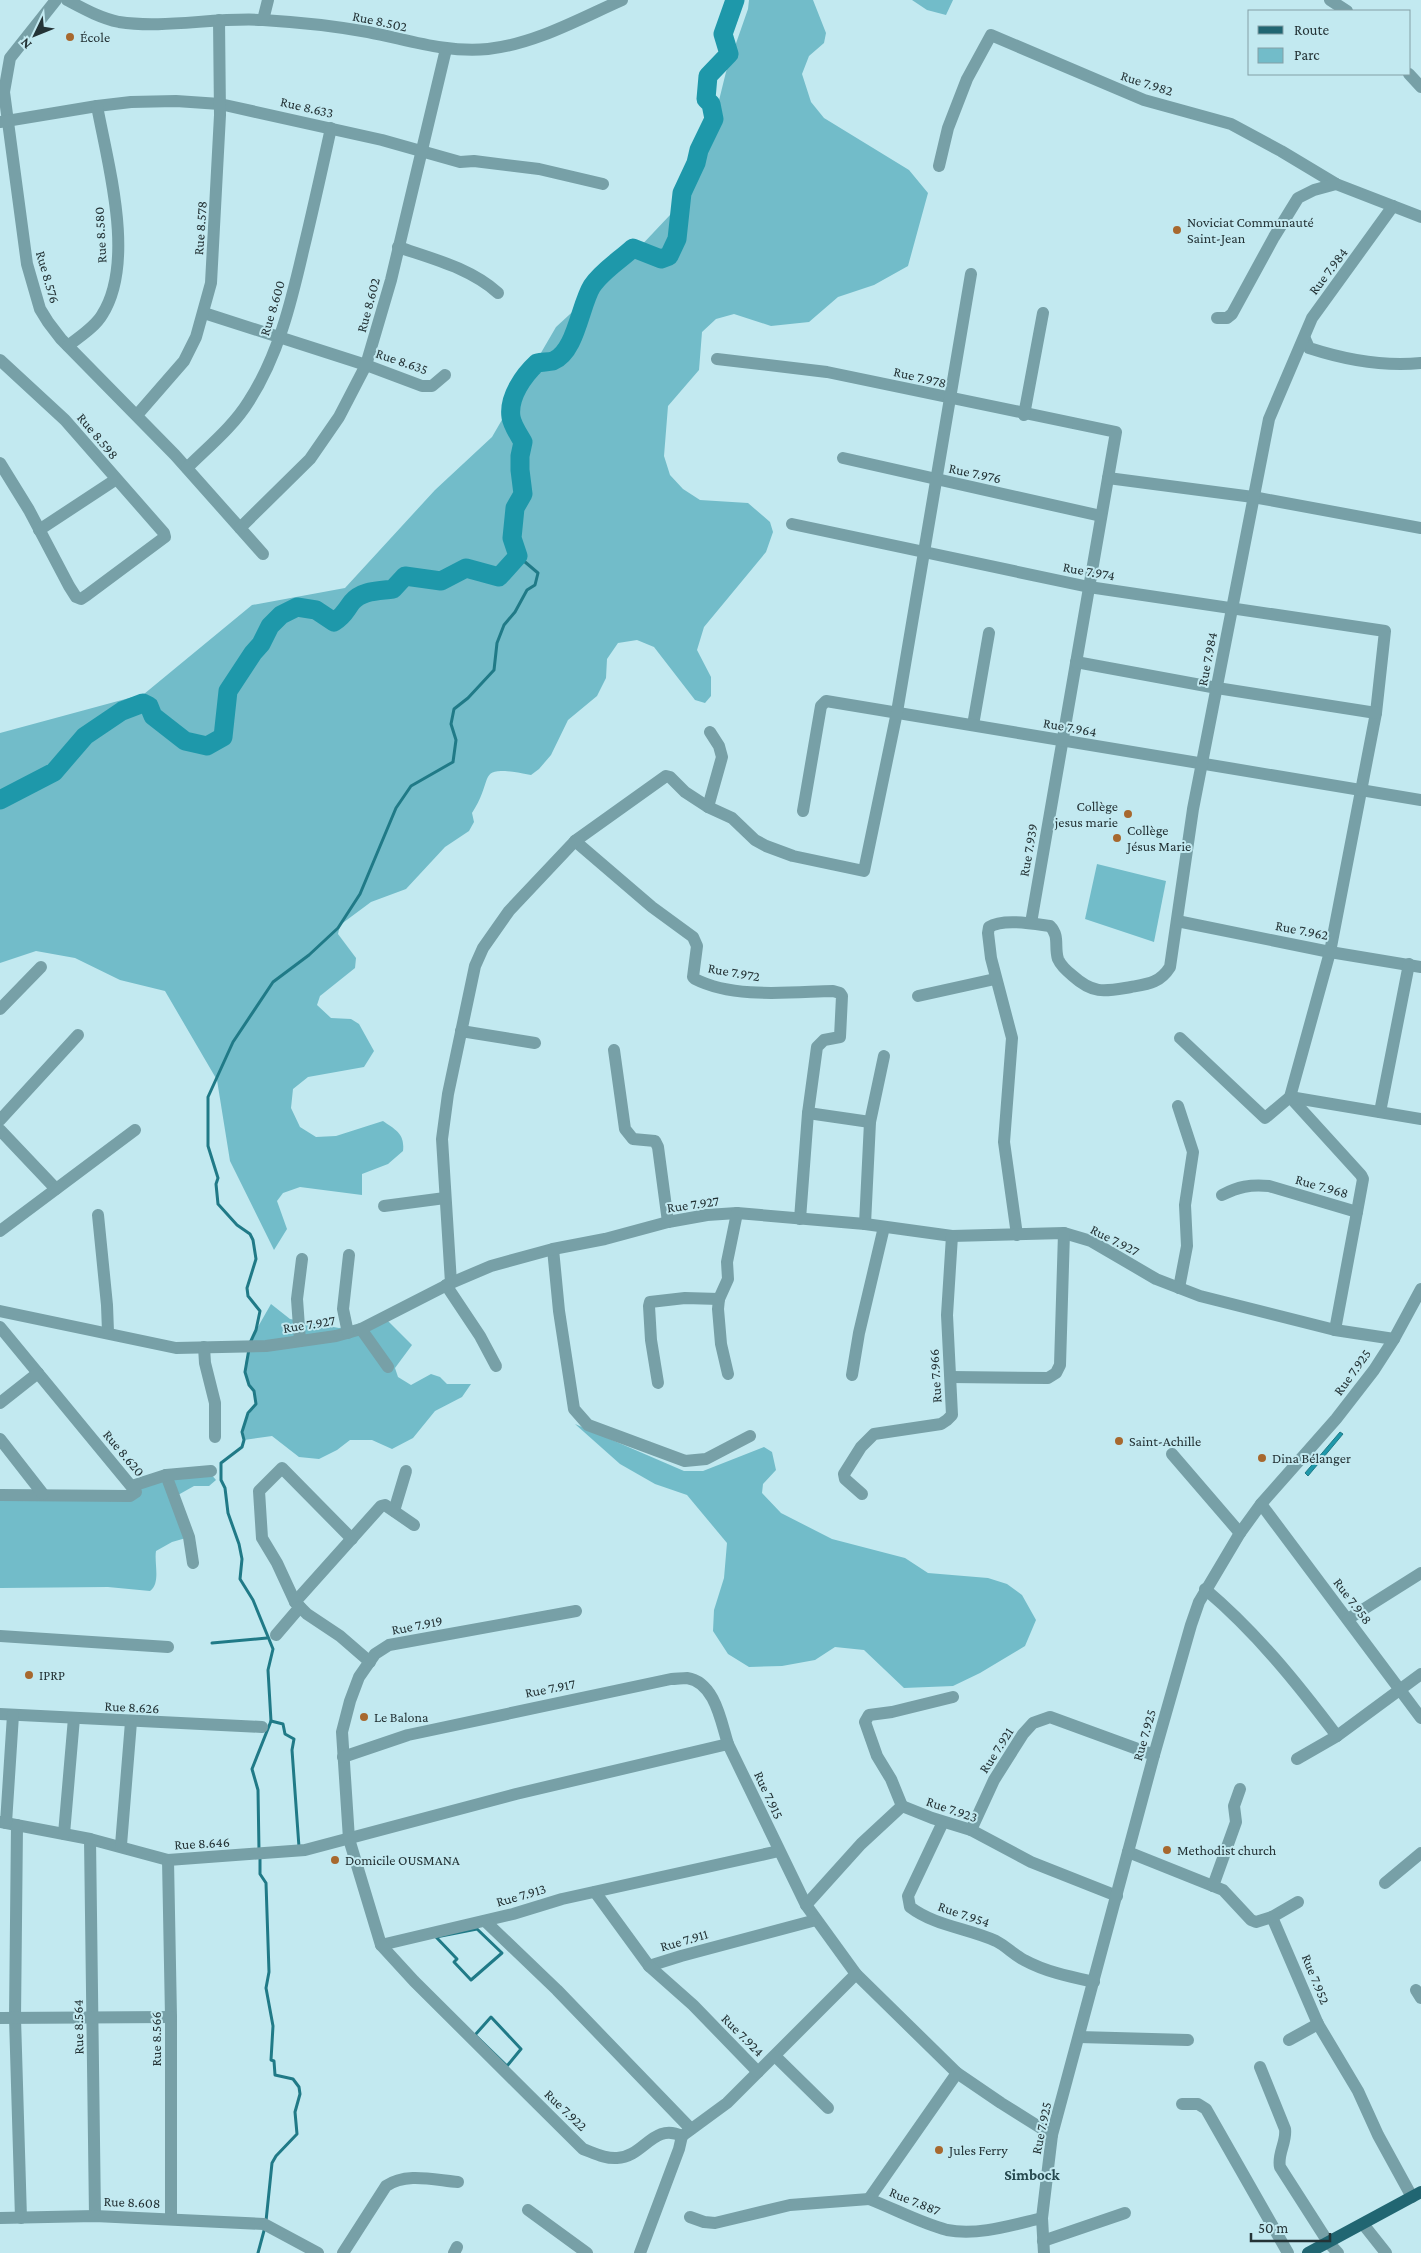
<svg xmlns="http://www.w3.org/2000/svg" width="1421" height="2253" viewBox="0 0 1421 2253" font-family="'Crimson Pro',serif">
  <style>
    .green { fill: #72bcc9 }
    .water { fill: #1e98aa; stroke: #207a87 }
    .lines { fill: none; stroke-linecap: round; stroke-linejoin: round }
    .stream { stroke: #207a87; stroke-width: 3 }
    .river { stroke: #1e98aa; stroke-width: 19 }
    .minor { stroke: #77a0a7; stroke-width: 12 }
    .major { stroke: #216672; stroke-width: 12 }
    .poi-dot { fill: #a7682e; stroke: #c2e9f0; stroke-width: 2 }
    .labels { text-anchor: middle; stroke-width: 4; stroke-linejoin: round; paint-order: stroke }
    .street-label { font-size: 14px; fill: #243336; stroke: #c2e9f0 }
    .poi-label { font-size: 14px; fill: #243336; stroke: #c2e9f0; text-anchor: start }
    .neighbourhood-label { font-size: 15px; font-weight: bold; fill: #25484e; stroke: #c2e9f0 }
  </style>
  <rect width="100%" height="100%" fill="#c2e9f0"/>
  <g class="green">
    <path d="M749 0H813L826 33 824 43 809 56 802 74 811 102 824 118 909 170 928 193 908 266 874 285 838 297 809 322 771 326 734 314 716 319 702 332 699 370 668 406 664 456 670 475 683 489 700 500 748 503 770 522 773 532 766 552 704 627 697 650 711 677V696L705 703 695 700 654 647 637 640 618 643 607 659 606 678 597 696 568 720 551 755 539 769 531 775C472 764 497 775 472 813L474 822 469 831 445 847 406 889 371 902 340 925 338 934 356 958 355 968 320 996 317 1005 331 1018 351 1019 359 1024 374 1051 364 1067 308 1077 293 1089 291 1108 300 1127 316 1137 336 1136 383 1121C396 1130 405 1134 403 1151L388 1164 362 1174V1195L300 1187 283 1193 277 1201 287 1229 274 1250 230 1161 217 1080 165 991 120 980 75 958 36 951 0 963V733L144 694 252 605 345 588 435 490 492 437 556 327 620 268 670 215 706 153 726 72 748 9Z"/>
    <path d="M912 0H953L946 15 927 10Z"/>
    <path d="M1097 864 1166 881 1154 942 1085 919Z"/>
    <path d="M271 1304 290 1319 339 1328 387 1320 412 1345 395 1368 398 1377 411 1385 431 1374 440 1377 447 1384H471L462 1397 435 1411 413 1438 392 1449 372 1440H350L337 1450 319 1459 299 1457 272 1436 244 1440C241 1428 248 1414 256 1404L254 1391 247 1379 245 1364 251 1339Z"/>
    <path d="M575 1424 684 1471H703L764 1447 772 1452 776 1470 763 1484 762 1493 781 1513 832 1539 905 1558 928 1573 988 1578 1007 1584 1022 1595 1036 1620 1025 1646 980 1673 953 1686 904 1688 864 1650 835 1647 815 1660 782 1666 749 1667 728 1654 713 1631 714 1610 724 1578 727 1543 687 1495 655 1484 620 1464Z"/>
    <path d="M210 1473 216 1480 209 1486H194L178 1495 186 1538 172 1542 156 1551C154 1563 161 1583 150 1591L108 1587 0 1588V1499L131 1490 142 1481Z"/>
  </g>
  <path class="water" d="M1340 1432 1343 1434 1308 1476 1305 1473Z"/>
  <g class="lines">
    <g class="stream">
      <path d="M250 1343 256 1330 260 1311 248 1296 247 1288 256 1259 253 1240 250 1234 237 1225 218 1204 216 1184 218 1178 208 1146V1097L233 1042 273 982 309 955 338 928 360 894 396 808 411 786 453 762 456 740 451 724 454 709 468 698 494 670 497 643 504 625 515 612 527 590 535 585 538 573 518 556"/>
      <path d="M249 1349 245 1372 249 1385 254 1391 256 1404 248 1413 242 1432 244 1440 242 1447 221 1463V1480L225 1488 228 1513 239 1544 242 1559 240 1579 253 1600 273 1649 268 1670 271 1721 252 1769 258 1790 259 1851"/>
      <path d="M212 1643 267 1638"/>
      <path d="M271 1721 283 1724 285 1734 294 1739 292 1750 299 1847"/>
      <path d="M260 1857V1874L266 1883 269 1972 266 1988 273 2026 271 2060 274 2061 275 2075 293 2079 299 2087 300 2094 295 2112 297 2134 276 2156 272 2163 266 2221"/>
      <path d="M477 1929 502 1953 471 1980 454 1962 457 1959 436 1937Z"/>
      <path d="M491 2017 521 2049 507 2066 475 2035Z"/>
      <path d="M258 2253 265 2227"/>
    </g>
    <path class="river" d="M0 800 54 772 85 736 122 711 143 703 149 706 153 716 185 741 207 746 223 737 228 691 253 653 261 644 270 626 281 615 297 607 316 610 334 622C345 615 345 611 352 602 362 590 379 591 393 589L405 576 441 581 466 568 499 577 518 556 512 538 515 508 523 494 520 470V456L523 442C519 435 512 425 511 417 508 397 524 375 537 363 542 362 548 362 553 361 576 352 580 305 592 286 602 271 620 260 633 248L661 259 669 256 677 239 682 193 696 163 699 150 714 119 711 104 706 99 708 76 729 54 723 34 735 0"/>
    <g class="minor">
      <path d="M56 0 10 58 4 92 27 264 40 309 48 322 61 339 175 455 263 554"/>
      <path d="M67 0C84 9 100 18 119 22 164 29 216 17 263 20 298 22 334 26 368 32 409 40 446 53 488 49 535 44 579 19 622 0"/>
      <path d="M1330 0 1347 11"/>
      <path d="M263 20 268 0"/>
      <path d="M1409 74 1421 87"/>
      <path d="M0 122 97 106 131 102 176 101 220 104 382 140 460 162 474 161 539 169 603 184"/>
      <path d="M939 166 948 128 967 79 991 35 1144 100 1231 124 1281 151 1336 184 1421 217"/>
      <path d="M398 247C433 259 470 268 498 293"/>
      <path d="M204 313 366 365 422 386H432L445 375"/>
      <path d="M1217 318H1227L1232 314 1274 237 1298 198 1314 190 1336 184"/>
      <path d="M1305 339 1309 348C1346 360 1382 367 1421 363"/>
      <path d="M68 346C79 337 95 327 102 315 136 262 108 165 97 106"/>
      <path d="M717 359 827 372 1116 432 1031 923"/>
      <path d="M0 360 65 420 164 533 165 537 87 595 81 599 76 597 69 586 29 510 0 463"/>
      <path d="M137 415 184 361 196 337 211 283 220 115 219 20"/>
      <path d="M1024 415 1043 313"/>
      <path d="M843 458 1101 516"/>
      <path d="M187 468C208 447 233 427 249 401 278 356 291 303 303 251 313 210 322 169 331 128"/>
      <path d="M1108 478 1253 497 1421 528"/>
      <path d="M792 524 1089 587 1385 631 1376 713 1330 952 1290 1097 1265 1118 1180 1038"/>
      <path d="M240 528 310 459 339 417 366 365 391 280 446 49"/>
      <path d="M39 530 115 480"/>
      <path d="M1076 662 1217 688 1376 713"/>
      <path d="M973 725 989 633"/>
      <path d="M708 807 722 757 719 746 710 732"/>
      <path d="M803 811 821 706 826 701 1421 800"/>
      <path d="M575 841 652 907 693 937 697 946 693 977 695 979C734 999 791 992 833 991L840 993 842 996 840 1037 824 1040 817 1047 808 1113 800 1219"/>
      <path d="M1177 921 1330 952 1421 967"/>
      <path d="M918 996 995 979"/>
      <path d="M0 1009 41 967"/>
      <path d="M461 1031 535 1043"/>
      <path d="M614 1050 625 1129 633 1139 655 1141 658 1147 668 1222"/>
      <path d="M1290 1097 1361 1175 1363 1179 1357 1212"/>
      <path d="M1290 1097 1421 1119"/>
      <path d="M1178 1106 1193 1152 1185 1205 1187 1246 1179 1288"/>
      <path d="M1380 1112 1409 964"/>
      <path d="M808 1113 870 1122"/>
      <path d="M0 1120 78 1035"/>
      <path d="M0 1130 56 1189"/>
      <path d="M1222 1195C1238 1187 1250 1184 1269 1186L1357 1212 1335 1330"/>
      <path d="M384 1206 445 1198"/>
      <path d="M98 1215 107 1305 108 1332"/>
      <path d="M865 1224 870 1122 884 1056"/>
      <path d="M0 1231 135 1130"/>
      <path d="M1017 1235 1004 1142 1012 1038 991 958 988 933 989 927C1003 918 1035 924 1050 926 1060 936 1054 947 1058 959 1061 966 1068 972 1073 976 1094 995 1106 991 1131 987 1148 984 1160 983 1170 967L1193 809 1269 419 1312 318 1393 206"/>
      <path d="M553 1249 559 1311 574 1409 588 1425 685 1461 706 1459 750 1436"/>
      <path d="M451 1283 442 1139 448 1094 475 966 483 948 509 911 575 841 666 776 670 777 685 792 708 807 732 818 755 840 766 846 793 856 864 871 897 712 971 274"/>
      <path d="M446 1285 480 1336 496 1366"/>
      <path d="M0 1311 176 1348 266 1346 336 1336 361 1329 451 1283 491 1266 553 1249 605 1239 668 1222 707 1215 737 1213 865 1224 952 1236 1064 1233 1091 1241 1156 1279 1200 1296 1335 1330 1394 1339"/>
      <path d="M0 1327 136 1492 130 1496 0 1495"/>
      <path d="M361 1329 388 1367"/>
      <path d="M348 1333 343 1309 349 1255"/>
      <path d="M300 1341 297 1299 302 1259"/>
      <path d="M204 1347 205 1363 215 1403V1437"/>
      <path d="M728 1374 721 1344 718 1309 719 1299 728 1279 727 1262 737 1213"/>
      <path d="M852 1375 859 1333 884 1227"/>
      <path d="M951 1377 1048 1378 1056 1373 1060 1365 1064 1233"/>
      <path d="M658 1383 651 1340 649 1306 650 1302 685 1298 719 1299"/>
      <path d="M0 1403 38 1373"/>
      <path d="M0 1439 43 1494"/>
      <path d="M1172 1454 1240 1533"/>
      <path d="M166 1475 189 1537 193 1563"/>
      <path d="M132 1486 166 1475 211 1471"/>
      <path d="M862 1494 845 1479 844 1474 861 1447 874 1434 941 1424 947 1420 952 1415 947 1315 952 1236"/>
      <path d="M1261 1504 1421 1718"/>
      <path d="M394 1511 406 1471"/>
      <path d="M352 1539 282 1468 259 1491 262 1538 277 1563 295 1602 307 1614 340 1636 370 1662"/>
      <path d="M1205 1589C1256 1632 1297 1683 1337 1736"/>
      <path d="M295 1602 381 1506 385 1505 414 1525"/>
      <path d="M576 1611 389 1645 375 1654 359 1677 350 1701 342 1732 349 1839 381 1945 513 1914 562 1899 779 1851"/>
      <path d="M1348 1619 1421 1573"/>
      <path d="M276 1635 300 1607"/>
      <path d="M0 1636 168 1647"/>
      <path d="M0 1714 262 1727"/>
      <path d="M343 1757 408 1735 671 1679C676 1679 682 1678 687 1678 715 1682 721 1722 728 1744"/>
      <path d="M1297 1759 1337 1736 1421 1674"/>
      <path d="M902 1806 891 1779 877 1756 865 1722 869 1715 892 1712 953 1697"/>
      <path d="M0 1822 90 1839 168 1860 305 1850 516 1794 728 1744 806 1905 856 1974 957 2073 1001 2103 1052 2135"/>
      <path d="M943 1822 908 1896 910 1907C935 1926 967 1928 996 1941 1006 1946 1014 1955 1024 1960 1046 1972 1071 1977 1094 1982"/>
      <path d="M6 1823 13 1715"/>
      <path d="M17 1825 15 2018 21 2218"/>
      <path d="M971 1830 994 1780 1023 1734 1033 1723 1050 1717 1154 1755"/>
      <path d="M64 1834 74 1718"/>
      <path d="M90 1839 95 2216"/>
      <path d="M121 1845 131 1722"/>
      <path d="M1128 1852 1223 1890 1251 1920 1256 1922 1272 1917 1318 2024 1358 2091 1378 2135 1412 2197"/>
      <path d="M168 1860 171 2017V2219"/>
      <path d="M1385 1883 1421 1853"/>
      <path d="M1213 1886 1236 1822 1234 1806 1240 1789"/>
      <path d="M595 1892 649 1966 681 1956 816 1920"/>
      <path d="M806 1905 861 1844 902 1806 932 1818 971 1830 1031 1862 1117 1896"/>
      <path d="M1272 1917 1298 1902"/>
      <path d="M485 1921 557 1990 691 2129"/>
      <path d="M381 1945 414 1981 583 2149C594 2153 605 2159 617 2158 644 2157 653 2122 682 2136L727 2103 758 2072"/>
      <path d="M649 1966 693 2005 758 2072 856 1974"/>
      <path d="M1416 1990 1421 1998"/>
      <path d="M0 2018 171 2017"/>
      <path d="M1079 2037 1188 2040"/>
      <path d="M1289 2040 1318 2024"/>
      <path d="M775 2056 828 2108"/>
      <path d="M1260 2067 1285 2129C1287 2142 1277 2154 1280 2167L1328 2242 1338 2253"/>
      <path d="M957 2073 869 2199C895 2209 920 2223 947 2230 978 2236 1012 2225 1042 2218"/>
      <path d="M1182 2104H1198L1206 2109 1288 2253"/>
      <path d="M528 2210 587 2253"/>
      <path d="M690 2217 704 2222 715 2223 790 2205 869 2199"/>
      <path d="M0 2218 95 2216 264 2224 318 2253"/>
      <path d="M1363 2224 1386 2253"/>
      <path d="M1043 2241 1125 2213"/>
      <path d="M343 2253 386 2186C406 2172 434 2180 458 2182"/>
      <path d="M454 2253 457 2247"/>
      <path d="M640 2253 679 2149 682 2136"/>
      <path d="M1044 2253 1042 2218 1052 2135 1154 1755 1191 1625 1199 1602 1240 1533 1261 1504 1336 1419 1374 1370 1394 1339 1421 1289"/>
    </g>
    <path class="major" d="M1308 2253 1421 2192"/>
  </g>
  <g class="poi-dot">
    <circle cx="70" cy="37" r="5"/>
    <circle cx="1177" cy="230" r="5"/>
    <circle cx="1128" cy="814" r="5"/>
    <circle cx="1117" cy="838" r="5"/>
    <circle cx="1119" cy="1441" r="5"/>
    <circle cx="1262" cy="1458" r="5"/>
    <circle cx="29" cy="1675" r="5"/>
    <circle cx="364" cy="1717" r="5"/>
    <circle cx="1167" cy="1850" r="5"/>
    <circle cx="335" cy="1860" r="5"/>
    <circle cx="939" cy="2150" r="5"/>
  </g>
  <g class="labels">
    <g class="street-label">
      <text transform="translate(380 21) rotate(12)" y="5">Rue 8.502</text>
      <text transform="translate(1147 83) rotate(18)" y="5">Rue 7.982</text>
      <text transform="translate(307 107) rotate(13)" y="5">Rue 8.633</text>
      <text transform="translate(200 228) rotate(-86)" y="5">Rue 8.578</text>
      <text transform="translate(100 235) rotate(-93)" y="5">Rue 8.580</text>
      <text transform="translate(1328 271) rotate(-53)" y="5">Rue 7.984</text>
      <text transform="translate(48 277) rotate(74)" y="5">Rue 8.576</text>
      <text transform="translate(368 305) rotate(-75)" y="5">Rue 8.602</text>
      <text transform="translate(272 308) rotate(-73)" y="5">Rue 8.600</text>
      <text transform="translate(402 361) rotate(19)" y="5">Rue 8.635</text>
      <text transform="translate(920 377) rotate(13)" y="5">Rue 7.978</text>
      <text transform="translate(98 436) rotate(50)" y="5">Rue 8.598</text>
      <text transform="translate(975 473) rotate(12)" y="5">Rue 7.976</text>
      <text transform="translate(1089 571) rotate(10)" y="5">Rue 7.974</text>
      <text transform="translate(1207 659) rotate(-79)" y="5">Rue 7.984</text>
      <text transform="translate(1070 727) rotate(10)" y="5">Rue 7.964</text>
      <text transform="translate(1028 850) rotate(-80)" y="5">Rue 7.939</text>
      <text transform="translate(1302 930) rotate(11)" y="5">Rue 7.962</text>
      <text transform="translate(734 972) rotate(10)" y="5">Rue 7.972</text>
      <text transform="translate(1322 1186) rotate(16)" y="5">Rue 7.968</text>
      <text transform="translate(693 1204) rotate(-8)" y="5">Rue 7.927</text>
      <text transform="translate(1115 1240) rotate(27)" y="5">Rue 7.927</text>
      <text transform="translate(309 1324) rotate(-9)" y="5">Rue 7.927</text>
      <text transform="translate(1352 1372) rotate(-54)" y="5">Rue 7.925</text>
      <text transform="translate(935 1376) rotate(-93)" y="5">Rue 7.966</text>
      <text transform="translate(124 1453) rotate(50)" y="5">Rue 8.620</text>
      <text transform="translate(1353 1601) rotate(53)" y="5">Rue 7.958</text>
      <text transform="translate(417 1625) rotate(-11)" y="5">Rue 7.919</text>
      <text transform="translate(550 1688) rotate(-11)" y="5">Rue 7.917</text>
      <text transform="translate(132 1707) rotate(3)" y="5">Rue 8.626</text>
      <text transform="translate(1144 1735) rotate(-74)" y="5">Rue 7.925</text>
      <text transform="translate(996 1750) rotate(-57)" y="5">Rue 7.921</text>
      <text transform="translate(769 1795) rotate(65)" y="5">Rue 7.915</text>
      <text transform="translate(952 1809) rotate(19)" y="5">Rue 7.923</text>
      <text transform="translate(202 1843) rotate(-3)" y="5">Rue 8.646</text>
      <text transform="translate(521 1895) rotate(-16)" y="5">Rue 7.913</text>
      <text transform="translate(964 1914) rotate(19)" y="5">Rue 7.954</text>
      <text transform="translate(684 1940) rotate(-16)" y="5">Rue 7.911</text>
      <text transform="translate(1316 1979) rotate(68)" y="5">Rue 7.952</text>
      <text transform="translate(78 2027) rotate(-91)" y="5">Rue 8.564</text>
      <text transform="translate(743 2035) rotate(45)" y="5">Rue 7.924</text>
      <text transform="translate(156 2039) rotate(-90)" y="5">Rue 8.566</text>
      <text transform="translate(566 2110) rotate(44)" y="5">Rue 7.922</text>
      <text transform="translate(1041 2128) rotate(-78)" y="5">Rue 7.925</text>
      <text transform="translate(915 2201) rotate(22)" y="5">Rue 7.887</text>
      <text transform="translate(132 2202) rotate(2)" y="5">Rue 8.608</text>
    </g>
    <g class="poi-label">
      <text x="80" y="42">École</text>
      <text x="1187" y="227">Noviciat Communauté<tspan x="1187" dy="16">Saint-Jean</tspan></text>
      <text x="1118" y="811" text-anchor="end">Collège<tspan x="1118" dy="16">jesus marie</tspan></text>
      <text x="1127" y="835">Collège<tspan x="1127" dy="16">Jésus Marie</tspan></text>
      <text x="1129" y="1446">Saint-Achille</text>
      <text x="1272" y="1463">Dina Bélanger</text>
      <text x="39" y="1680">IPRP</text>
      <text x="374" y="1722">Le Balona</text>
      <text x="1177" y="1855">Methodist church</text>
      <text x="345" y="1865">Domicile OUSMANA</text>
      <text x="949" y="2155">Jules Ferry</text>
    </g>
    <g class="neighbourhood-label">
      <text x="1032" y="2180">Simbock</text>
    </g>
  </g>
  <rect x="1248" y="10" width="162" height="65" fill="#c2e9f0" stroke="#83a0a6"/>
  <rect x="1258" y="26" width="25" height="8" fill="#216672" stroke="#83a0a6"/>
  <text x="1294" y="35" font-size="15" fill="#243336">Route</text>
  <rect x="1258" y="48" width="25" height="15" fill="#72bcc9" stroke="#83a0a6"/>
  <text x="1294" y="60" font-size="15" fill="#243336">Parc</text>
  <g transform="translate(35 35) rotate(227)" stroke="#c2e9f0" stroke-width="4" paint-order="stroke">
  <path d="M0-4L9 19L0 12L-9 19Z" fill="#243336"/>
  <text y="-8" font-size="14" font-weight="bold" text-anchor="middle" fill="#243336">N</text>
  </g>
  <path d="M1251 2233v8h79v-8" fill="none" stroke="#243336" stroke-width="2.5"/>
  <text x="1258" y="2233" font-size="15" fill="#243336" stroke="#c2e9f0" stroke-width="4" paint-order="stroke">50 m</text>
</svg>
